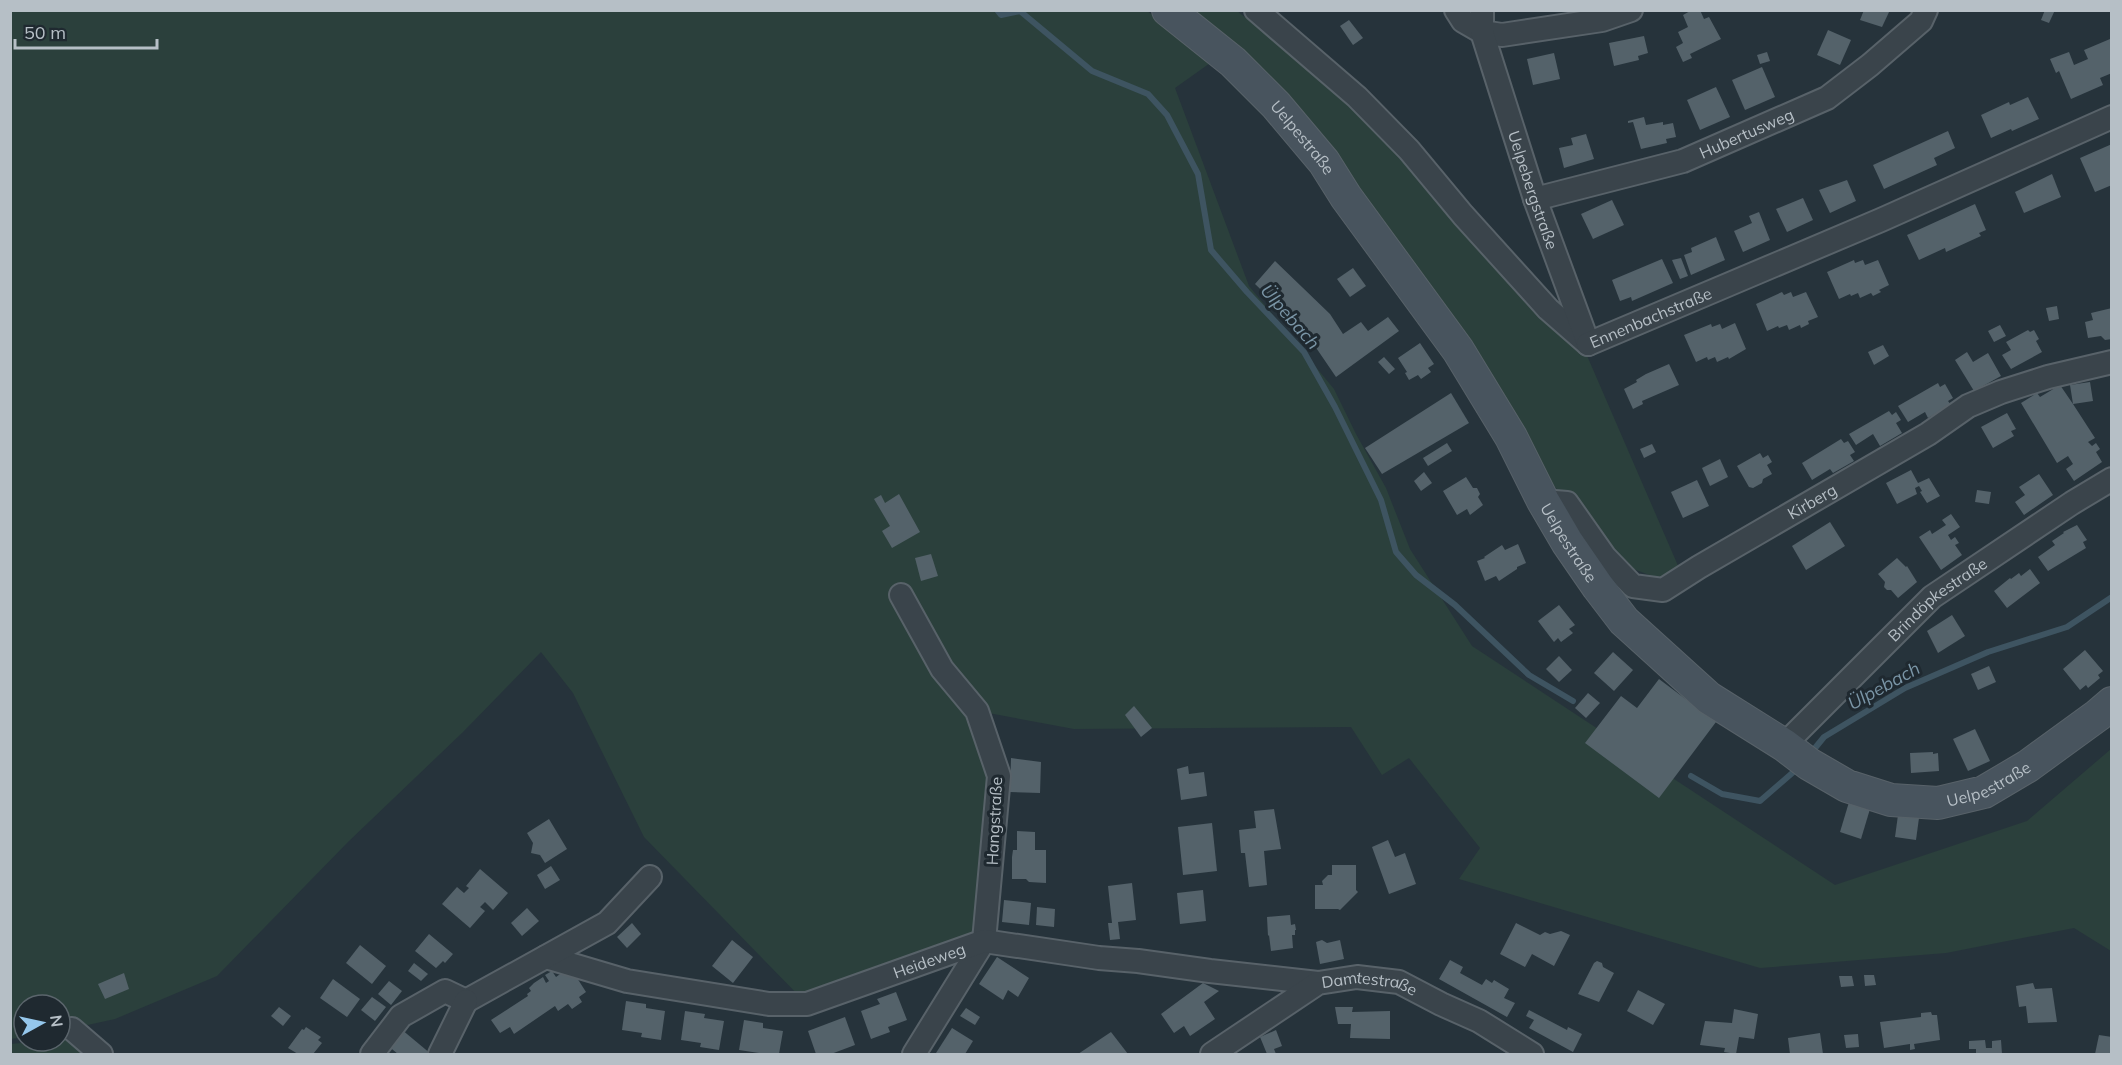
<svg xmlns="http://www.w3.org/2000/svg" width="2122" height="1065" viewBox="0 0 2122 1065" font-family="Mulish,sans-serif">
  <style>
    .green { fill: #2b403c }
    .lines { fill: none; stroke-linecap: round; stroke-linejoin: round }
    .stream { stroke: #3e5461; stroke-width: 6 }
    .building { fill: #54626a }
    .minor-casing { stroke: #586269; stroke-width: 26 }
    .secondary-casing { stroke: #586269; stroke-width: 34 }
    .minor { stroke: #3a444b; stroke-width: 22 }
    .secondary { stroke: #48545e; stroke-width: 32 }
    .labels { text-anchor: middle; stroke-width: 6; stroke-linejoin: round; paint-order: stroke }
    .street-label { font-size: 16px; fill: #b6bfc6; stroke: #1f2930 }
    .water-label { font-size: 18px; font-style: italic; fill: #7a95a6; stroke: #1f2930 }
  </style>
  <rect width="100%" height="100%" fill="#26333b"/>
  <g class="green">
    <path d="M11 11H1147L1213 61 1175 88 1249 286 1334 389 1356 434 1386 488 1410 549 1472 646 1835 885 2027 821 2111 749V951L2074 928 1946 953 1760 968 1459 879 1480 848 1409 758 1382 775 1351 727 1074 729 978 711 999 776 984 941 807 1004 644 837 573 693 541 652 463 732 348 842 217 976 115 1019 60 1031V1005H24V1037L11 1039Z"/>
    <path d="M1179 11H1237L1338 90 1423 183 1585 351 1679 568 1657 578 1626 566 1545 476 1495 388Z"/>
    <path d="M64 1039 80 1043 97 1054H11L10 1044Z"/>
  </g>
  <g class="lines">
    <g class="stream">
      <path d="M997 10 1001 15 1020 11 1092 71 1148 94 1167 115 1198 174 1211 250 1247 292 1304 352 1335 407 1381 500 1396 552 1416 575 1455 605 1529 675 1573 701"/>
      <path d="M1811 753 1824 737 1905 688 1988 652 2067 627 2112 597"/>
      <path d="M1691 776 1722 794 1760 801 1798 768"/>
    </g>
  </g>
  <g class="building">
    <path d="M1692 10H1700L1704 19 1709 17 1721 39 1690 54 1692 58 1683 62 1676 47 1683 43 1678 32 1688 27 1683 15Z"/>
    <path d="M1864 10H1890L1882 27 1860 20Z"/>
    <path d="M2045 10H2055L2049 23 2041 20Z"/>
    <path d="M1349 20 1363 38 1353 45 1340 26Z"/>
    <path d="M1828 30 1851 40 1840 65 1817 55Z"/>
    <path d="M1644 36 1648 53 1638 56 1639 60 1614 66 1609 43Z"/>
    <path d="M2110 39 2112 43V73L2100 78 2103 85 2071 99 2059 71 2056 73 2050 59 2069 52 2074 65 2088 59 2084 50Z"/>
    <path d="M1767 52 1770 61 1760 64 1757 55Z"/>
    <path d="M1554 53 1560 79 1533 85 1527 59Z"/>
    <path d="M1762 67 1775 97 1745 110 1732 80Z"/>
    <path d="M1716 87 1730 117 1700 130 1687 100Z"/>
    <path d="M2028 97 2039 119 2012 131 2011 129 1991 138 1981 115 2009 102 2010 105Z"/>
    <path d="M1644 117 1646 125 1663 122V125L1673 123 1676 137 1666 139 1667 143 1641 149 1633 122 1628 123V121Z"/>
    <path d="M1948 131 1955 148 1934 158 1937 165 1884 189 1873 165Z"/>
    <path d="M1586 134 1594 159 1564 168 1559 148 1573 145 1571 138Z"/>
    <path d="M2112 144V185L2095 192 2080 158Z"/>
    <path d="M2052 174 2061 197 2024 213 2015 192Z"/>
    <path d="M1847 180 1856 201 1830 213 1819 190Z"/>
    <path d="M1803 198 1813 220 1787 232 1776 209Z"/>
    <path d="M1612 200 1624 225 1593 239 1581 214Z"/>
    <path d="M1975 204 1986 230 1979 233 1981 236 1946 252 1945 248 1919 260 1907 235Z"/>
    <path d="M1759 212 1770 240 1743 252 1734 231 1752 223 1749 216Z"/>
    <path d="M1716 237 1725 260 1691 275 1684 255 1692 252 1691 248Z"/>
    <path d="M1681 258 1688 276 1680 279 1672 260Z"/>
    <path d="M1662 259 1673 283 1632 301 1631 297 1620 301 1612 280Z"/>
    <path d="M1854 260 1855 263 1863 260 1865 265 1878 260 1889 285 1879 290 1881 292 1873 296 1871 293 1860 298 1858 293 1851 296 1850 294 1839 299 1827 272Z"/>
    <path d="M1275 261 1330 314 1343 334 1361 322 1368 331 1388 317 1399 331 1336 377 1306 333 1255 284Z"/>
    <path d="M1353 268 1366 286 1350 297 1337 279Z"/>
    <path d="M1782 292 1784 295 1791 292 1793 297 1806 292 1818 317 1808 321 1809 324 1801 328 1800 325 1789 330 1787 325 1779 328 1778 326 1767 331 1756 304Z"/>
    <path d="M2057 306 2059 319 2049 321 2046 308Z"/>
    <path d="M2112 308V339L2105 340 2101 336 2088 338 2085 322 2093 320 2091 313Z"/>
    <path d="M1735 323 1746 349 1729 359 1728 357 1717 362 1715 357 1708 360 1707 357 1696 362 1684 335 1711 324 1712 327 1720 324 1722 329Z"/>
    <path d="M2000 325 2006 336 1994 342 1988 331Z"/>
    <path d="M2028 330 2030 332 2034 330 2039 339 2036 341 2042 352 2011 369 2002 355 2011 350 2006 342Z"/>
    <path d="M1420 343 1434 364 1428 368 1431 372 1421 379 1418 375 1409 380 1405 373 1407 372 1398 358Z"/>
    <path d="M1883 345 1889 356 1874 365 1868 352Z"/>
    <path d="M1967 352 1973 362 1988 353 2001 376 1974 391 1955 360Z"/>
    <path d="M1384 357 1395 369 1389 374 1378 362Z"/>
    <path d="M1669 364 1679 385 1642 401 1643 404 1633 409 1624 389 1637 382 1636 380 1646 374Z"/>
    <path d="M2090 382 2093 401 2073 404 2095 438 2088 442 2092 446 2096 443 2100 449 2096 452 2102 462 2074 481 2066 469 2073 464 2068 456 2057 463 2021 403 2037 393 2040 397 2060 385 2073 404 2070 385Z"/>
    <path d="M1938 383 1940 387 1945 384 1953 398 1948 401 1951 405 1928 418 1925 412 1908 422 1898 406Z"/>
    <path d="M1451 393 1469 423 1382 474 1365 448Z"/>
    <path d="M1889 411 1892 415 1896 412 1901 420 1896 423 1902 433 1880 446 1873 434 1856 445 1849 434Z"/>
    <path d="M2007 413 2016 429 2011 431 2014 436 1993 448 1981 427Z"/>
    <path d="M1841 439 1844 443 1848 441 1855 452 1850 455 1854 461 1833 473 1830 469 1812 480 1802 463Z"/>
    <path d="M1447 443 1452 451 1428 466 1423 458Z"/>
    <path d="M1652 444 1656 452 1644 458 1640 449Z"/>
    <path d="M1760 453 1763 458 1768 455 1772 462 1767 465 1772 474 1763 479 1762 483 1753 488 1749 487 1737 466Z"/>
    <path d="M1720 459 1728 477 1710 486 1702 468Z"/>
    <path d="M1911 470 1918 483 1929 478 1940 496 1927 503 1920 492 1922 491 1919 486 1915 488 1917 494 1897 504 1886 483Z"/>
    <path d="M1424 472 1432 483 1421 491 1414 481Z"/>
    <path d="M2039 474 2053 495 2024 515 2015 502 2025 495 2019 487Z"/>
    <path d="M1466 477 1473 488H1477L1480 494 1478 497 1483 505 1470 515 1467 509 1457 515 1443 491Z"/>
    <path d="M1697 480 1709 506 1683 518 1671 492Z"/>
    <path d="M1977 490 1991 492 1989 504 1975 502Z"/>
    <path d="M899 494 920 532 892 548 882 531 890 526 874 499 881 495 885 503Z"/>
    <path d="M1951 514 1960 527 1948 535 1951 540 1955 537 1959 543 1955 545 1962 555 1941 570 1919 537 1930 530 1932 534 1946 525 1942 520Z"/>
    <path d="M1830 522 1845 546 1806 570 1792 546Z"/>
    <path d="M2077 525 2087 540 2083 542 2086 548 2048 571 2038 557 2055 545 2052 541 2064 533 2063 532Z"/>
    <path d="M1518 544 1526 563 1517 567V569L1499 581 1496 576 1485 581 1477 561 1485 558 1484 557 1502 545 1505 550Z"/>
    <path d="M931 554 938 576 921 581 915 558Z"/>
    <path d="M1897 558 1906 567 1907 566 1917 582 1898 598 1891 590H1887L1884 587 1885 582 1878 574Z"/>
    <path d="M2030 569 2040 583 2007 608 1994 591 2010 578 2011 579 2019 573 2021 576Z"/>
    <path d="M1559 605 1575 625 1569 629 1573 633 1561 642 1558 638 1554 642 1538 621Z"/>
    <path d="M1952 615 1965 636 1938 653 1927 631Z"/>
    <path d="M2085 650 2103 671 2098 675 2100 678 2088 688 2086 685 2080 690 2063 669Z"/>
    <path d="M1613 652 1633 670 1614 691 1594 673Z"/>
    <path d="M1559 656 1572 670 1559 682 1546 669Z"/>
    <path d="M1989 666 1996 682 1978 690 1971 674Z"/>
    <path d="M1659 679 1716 722 1659 798 1585 743 1621 696 1637 708Z"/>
    <path d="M1588 693 1600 703 1586 718 1575 708Z"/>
    <path d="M1134 706 1152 728 1141 737 1125 715Z"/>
    <path d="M1975 729 1990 761 1968 771 1953 739Z"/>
    <path d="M1933 752V754L1938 753 1939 771 1911 773 1910 753Z"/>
    <path d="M1011 758 1041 762 1040 793 1010 792Z"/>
    <path d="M1188 766 1189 774 1204 772 1207 796 1181 800 1177 769Z"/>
    <path d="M1849 802 1870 809 1861 839 1840 832Z"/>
    <path d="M1274 809 1281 849 1264 851 1267 885 1249 887 1245 853H1241L1239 830 1256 828 1254 811Z"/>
    <path d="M1898 815 1919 818 1916 840 1895 837Z"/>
    <path d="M549 819 567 849 545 863 540 855 531 853 533 843 527 833Z"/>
    <path d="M1212 823 1217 871 1183 875 1178 827Z"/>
    <path d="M1017 831 1035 832V850H1046V883L1029 882 1026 879H1012V857L1013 850H1017Z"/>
    <path d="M1388 840 1395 857 1405 853 1416 884 1389 894 1372 847Z"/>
    <path d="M1332 865H1356V890L1358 892 1340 910 1338 909H1315V885H1323L1322 881 1328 875H1332Z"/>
    <path d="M551 866 560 880 545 889 537 875Z"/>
    <path d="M480 869 508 893 493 910 485 902 480 907 485 911 470 928 442 904 457 887 464 893 469 888 466 886Z"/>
    <path d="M1132 883 1136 920 1118 922 1120 939 1110 940 1108 923H1112L1108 886Z"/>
    <path d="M1203 890 1206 921 1180 924 1177 893Z"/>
    <path d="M1004 900 1031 903 1029 925 1002 922Z"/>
    <path d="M1037 907 1055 909 1054 927 1036 925Z"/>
    <path d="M527 908 539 921 522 936 511 923Z"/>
    <path d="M1290 915 1291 925 1295 924 1296 930H1295V935H1292L1293 948 1271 951 1269 935 1268 936 1267 917Z"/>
    <path d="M632 923 641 934 627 948 617 937Z"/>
    <path d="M1516 923 1540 935 1545 932 1550 934 1561 931 1570 935 1554 966 1532 954 1525 967 1500 954Z"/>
    <path d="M429 934 453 954 445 963 443 961 436 968 415 951Z"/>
    <path d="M732 940 753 957 733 983 712 966Z"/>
    <path d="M1322 940 1327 943 1340 940 1344 959 1320 964 1316 942Z"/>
    <path d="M360 945 386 966 372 984 346 963Z"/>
    <path d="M997 957 1029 978 1018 997 1008 990 1003 1000 979 984Z"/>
    <path d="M1450 960 1463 967 1460 973 1482 985 1486 979 1492 983 1494 980 1509 989 1504 998 1515 1003 1507 1017 1439 979Z"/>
    <path d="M1597 961 1602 963 1603 967 1614 973 1599 1002 1578 994 1594 963Z"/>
    <path d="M414 963 428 974 421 981 408 971Z"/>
    <path d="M570 967 586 992 579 997 582 1002 572 1009 568 1004 558 1011 555 1006 514 1034 510 1027 500 1033 491 1020 528 996 527 994 531 991 529 988 534 983 543 977 546 983 549 981 545 975 552 971 556 977Z"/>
    <path d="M124 973 129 989 105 999 98 984Z"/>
    <path d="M1864 975H1874L1876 985 1865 986Z"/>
    <path d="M1839 976H1852L1854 986 1841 987Z"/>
    <path d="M333 979 360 999 347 1017 320 998Z"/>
    <path d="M389 981 402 991 391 1005 378 994Z"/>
    <path d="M1203 983 1219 991 1204 1002 1215 1019 1190 1036 1184 1026 1174 1033 1161 1014Z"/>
    <path d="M2033 983 2035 989 2052 988 2057 1022 2028 1023 2026 1006 2019 1007 2016 986Z"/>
    <path d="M1638 990 1665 1004 1653 1025 1627 1011Z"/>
    <path d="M896 992 907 1020 888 1027 890 1032 871 1039 861 1011 880 1004 877 999Z"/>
    <path d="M372 997 386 1007 375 1021 361 1010Z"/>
    <path d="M626 1001 646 1004V1008L665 1011 661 1040 641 1037 642 1033 622 1030Z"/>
    <path d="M279 1007 291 1016 283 1026 271 1016Z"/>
    <path d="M1335 1007H1353L1352 1012 1390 1011V1039L1350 1038 1351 1024H1338Z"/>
    <path d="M966 1008 980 1017 975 1025 960 1016Z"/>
    <path d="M1734 1009 1758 1014 1754 1039 1739 1037 1736 1054 1724 1052 1725 1048 1700 1045 1705 1021 1732 1023Z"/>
    <path d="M1529 1010 1567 1030 1568 1027 1582 1034 1573 1052 1529 1028 1534 1020 1526 1016Z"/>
    <path d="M685 1011 705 1014 704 1018 724 1021 719 1050 700 1047 701 1043 681 1040Z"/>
    <path d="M1931 1012 1932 1015H1937L1940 1040 1914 1044 1915 1049 1910 1050V1044L1884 1048 1880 1022 1921 1017V1013Z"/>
    <path d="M845 1017 855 1045 831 1054H816L808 1031Z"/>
    <path d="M744 1020 763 1023V1028L783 1031 779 1054H759V1053L739 1050Z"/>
    <path d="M306 1027 321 1037 318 1040 322 1043 313 1054H298L288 1048 302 1029 304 1030Z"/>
    <path d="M952 1028 973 1041 965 1054H938L936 1053Z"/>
    <path d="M401 1029 431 1054H398L387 1045Z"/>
    <path d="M1276 1030 1282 1046 1274 1049 1276 1054H1267L1260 1037Z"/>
    <path d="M1111 1032 1128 1054H1078Z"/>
    <path d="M1820 1033 1823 1054H1790L1788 1038Z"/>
    <path d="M1858 1034 1859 1047 1846 1048 1844 1035Z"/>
    <path d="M2099 1035 2112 1037V1054H2095Z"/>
    <path d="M1985 1040 1986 1048H1992V1041L2001 1040 2002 1054H1976V1049H1969V1041Z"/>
  </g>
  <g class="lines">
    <defs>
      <g id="minor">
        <path d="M1256 10 1357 97 1409 150 1463 215 1548 309 1588 344"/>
        <path d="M1456 10 1463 21 1482 32 1502 35 1602 20 1631 10"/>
        <path id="s1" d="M1482 10V32L1535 199 1588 343"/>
        <path id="s2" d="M1535 199 1683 161 1827 98 1870 65 1921 21 1926 10"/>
        <path id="s3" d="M1588 344 1881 220 2112 117"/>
        <path id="s4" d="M1543 501 1567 503 1605 557 1633 586 1663 590 1699 567 1928 434 1968 406 2001 392 2048 377 2112 362"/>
        <path d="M901 595 942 669 977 711 999 776 984 941 914 1054"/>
        <path id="s5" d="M1784 745 1932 597 2072 503 2112 479"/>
        <path id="s6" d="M546 957 627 981 769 1004H807L984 941 1099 958 1138 961 1210 971 1318 983"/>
        <path d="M466 1001 607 923 650 877"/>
        <path d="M72 1029 101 1054"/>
        <path d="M372 1054 401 1016 445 991 466 1001"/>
        <path d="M440 1054 466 1001"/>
        <path id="s7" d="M1212 1054 1318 983 1357 977 1399 982 1441 1004 1479 1021 1532 1054"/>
      </g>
      <g id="secondary">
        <path id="s8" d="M1168 10 1233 62 1276 105 1324 162 1346 197 1458 350 1511 437 1543 501 1567 542 1598 587 1624 621 1709 698 1784 745 1809 764 1847 786 1891 800 1938 803 1984 792 2028 766 2098 715 2112 703"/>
      </g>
    </defs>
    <use href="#minor" class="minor-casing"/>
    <use href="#secondary" class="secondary-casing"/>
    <use href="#minor" class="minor"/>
    <use href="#secondary" class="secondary"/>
  </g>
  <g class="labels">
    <g class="street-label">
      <text dy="6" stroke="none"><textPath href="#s2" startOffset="222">Hubertusweg</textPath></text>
      <text dy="6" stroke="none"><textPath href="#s8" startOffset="186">Uelpestraße</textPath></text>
      <text dy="6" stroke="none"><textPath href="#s1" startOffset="188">Uelpebergstraße</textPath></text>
      <text dy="6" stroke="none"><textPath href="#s3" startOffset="68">Ennenbachstraße</textPath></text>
      <text dy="6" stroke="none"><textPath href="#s4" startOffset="334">Kirberg</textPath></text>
      <text dy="6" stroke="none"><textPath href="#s8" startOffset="672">Uelpestraße</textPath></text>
      <text dy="6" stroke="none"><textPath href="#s5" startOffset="212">Brindöpkestraße</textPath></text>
      <text dy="6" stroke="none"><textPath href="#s8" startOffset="1194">Uelpestraße</textPath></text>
      <text transform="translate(994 821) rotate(-87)" y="6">Hangstraße</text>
      <text dy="6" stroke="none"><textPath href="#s6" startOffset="396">Heideweg</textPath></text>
      <text dy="6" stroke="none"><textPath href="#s7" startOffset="180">Damtestraße</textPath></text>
    </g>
    <g class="water-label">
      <text transform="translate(1290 317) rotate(49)" y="6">Ülpebach</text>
      <text transform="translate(1884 686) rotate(-29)" y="6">Ülpebach</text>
    </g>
  </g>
  <rect width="2122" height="1065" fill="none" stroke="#b6bfc6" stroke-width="24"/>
  <g transform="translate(42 1023) rotate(82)"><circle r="28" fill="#1f2930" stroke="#5b656c" stroke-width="1.5"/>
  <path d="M0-4.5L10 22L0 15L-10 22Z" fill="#95c7ec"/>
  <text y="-9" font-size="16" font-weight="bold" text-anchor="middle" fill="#b6bfc6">N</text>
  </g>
  <path d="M15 39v9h142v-9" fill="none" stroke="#b6bfc6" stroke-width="3"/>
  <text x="24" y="39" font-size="18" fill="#b6bfc6" stroke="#1f2930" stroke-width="4.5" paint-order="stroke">50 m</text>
</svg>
